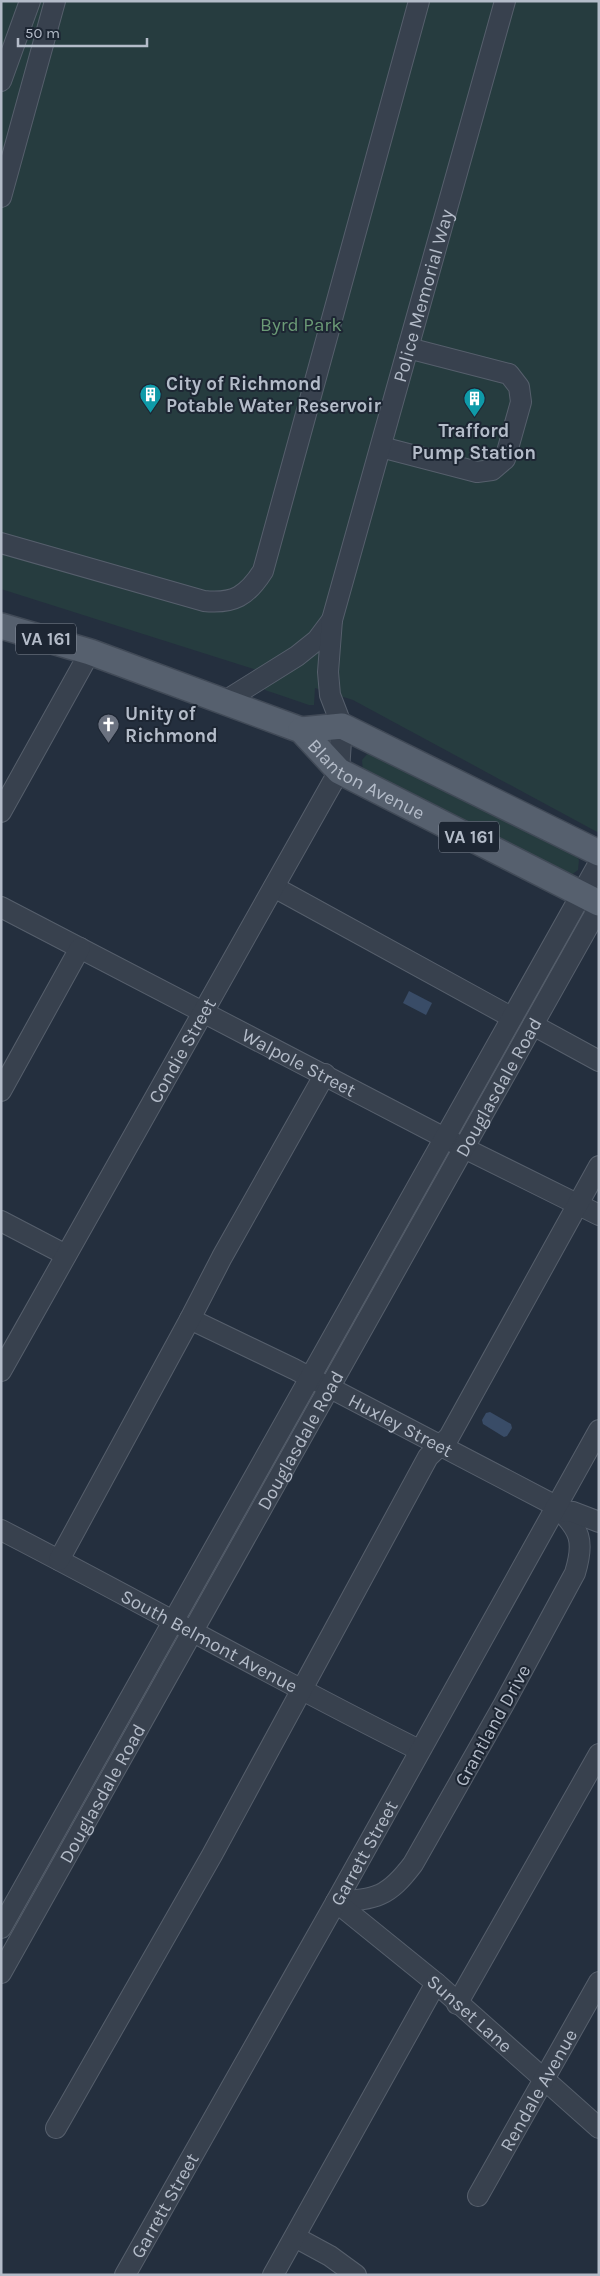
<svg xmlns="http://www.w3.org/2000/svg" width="600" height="2276" viewBox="0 0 600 2276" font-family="Karla,sans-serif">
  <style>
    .green { fill: #263c3f }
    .water { fill: #394c67 }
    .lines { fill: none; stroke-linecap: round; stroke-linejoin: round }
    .minor-casing { stroke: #565f6c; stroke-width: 22 }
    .major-casing { stroke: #414a57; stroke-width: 28 }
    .minor { stroke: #38414e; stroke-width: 20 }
    .major { stroke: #56606e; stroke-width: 25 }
    .labels { text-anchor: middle; stroke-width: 4; stroke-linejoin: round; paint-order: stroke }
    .shield { fill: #1d2633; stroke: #878f9c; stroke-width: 1 }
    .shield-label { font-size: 18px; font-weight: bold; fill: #b4bcc9 }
    .street-label { font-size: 19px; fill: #b4bcc9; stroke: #1d2633 }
    .park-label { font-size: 19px; fill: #6b9a76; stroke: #1d2633 }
    .poi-label { font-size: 19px; font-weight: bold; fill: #b4bcc9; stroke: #1d2633; text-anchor: start }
  </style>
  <rect width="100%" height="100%" fill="#242f3e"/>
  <g class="green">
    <path d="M1 1H599V833L353 700 315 688 314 705H309L265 690 263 687 279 677 1 589Z"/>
    <path d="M369 752 576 855 579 860 578 870 570 876 363 772 362 760Z"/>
  </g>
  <g class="water">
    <path d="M409 991 432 1003 426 1015 403 1003Z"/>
    <path d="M490 1412 511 1424 512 1428 507 1436 504 1437 483 1424 482 1420 486 1413Z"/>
  </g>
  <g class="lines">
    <defs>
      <g id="minor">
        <path d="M1 81 30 1"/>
        <path d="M1 197 55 1"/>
        <path d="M381 447 477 472 492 470 505 459 521 402 519 387 509 374 408 348"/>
        <path d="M1 543 204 601C234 604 247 596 263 571L419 1"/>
        <path d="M225 701 297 656 317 640 332 620"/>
        <path d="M1 812 90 652"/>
        <path d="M274 887 511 1017"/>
        <path id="s1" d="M1 907 464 1148 599 1215"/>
        <path d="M533 1025 599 1061"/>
        <path d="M1 1091 80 948"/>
        <path d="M1 1221 66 1255"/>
        <path id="s2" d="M190 1319 294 1369 556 1506C580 1530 585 1540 575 1573L504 1704 413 1864C388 1897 377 1899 336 1902"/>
        <path id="s3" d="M1 1371 339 771 342 726 330 695 328 672 332 620 505 1"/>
        <path d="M561 1511 573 1512 599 1522"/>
        <path id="s4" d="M1 1530C141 1602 278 1680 419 1750"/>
        <path d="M59 1560 190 1319 222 1257 325 1074"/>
        <path id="s5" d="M336 1902 436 1983 599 2128"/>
        <path d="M1 1928 599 863"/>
        <path id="s6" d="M1 1973 599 907"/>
        <path d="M457 2004 599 1754"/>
        <path d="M56 2128 212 1855 428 1457 449 1437 599 1166"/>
        <path id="s7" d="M478 2196 599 1982"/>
        <path d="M295 2237 330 2256 356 2275"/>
        <path id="s8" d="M125 2275 336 1902 599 1430"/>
        <path d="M273 2275 436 1983"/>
      </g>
      <g id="major">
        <path id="s9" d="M1 626 90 652 301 730 339 771 599 903"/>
        <path d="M301 730 342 726 599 853"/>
      </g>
    </defs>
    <use href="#minor" class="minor-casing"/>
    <use href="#major" class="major-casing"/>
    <use href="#minor" class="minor"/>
    <use href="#major" class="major"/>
  </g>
  <defs>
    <symbol id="building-pin" viewBox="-11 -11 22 30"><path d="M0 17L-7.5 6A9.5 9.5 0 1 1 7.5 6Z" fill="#0f9aa8" stroke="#1d2633"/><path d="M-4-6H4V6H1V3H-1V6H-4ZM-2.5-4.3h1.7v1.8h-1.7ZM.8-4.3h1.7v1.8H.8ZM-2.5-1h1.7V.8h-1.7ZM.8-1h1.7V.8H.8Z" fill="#fff"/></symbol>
    <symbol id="church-pin" viewBox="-11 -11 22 30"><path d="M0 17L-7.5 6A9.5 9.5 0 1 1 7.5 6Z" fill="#6b7280" stroke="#1d2633"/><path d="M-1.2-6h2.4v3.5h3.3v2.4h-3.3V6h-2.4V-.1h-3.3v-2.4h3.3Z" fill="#fff"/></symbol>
  </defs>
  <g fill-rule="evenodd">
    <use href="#building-pin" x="138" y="382" width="25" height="34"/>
    <use href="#building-pin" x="462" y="386" width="25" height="34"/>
    <use href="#church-pin" x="96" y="712" width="25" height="34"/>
  </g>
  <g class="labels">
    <g class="shield">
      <rect x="16" y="623.5" width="60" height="31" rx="4"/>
      <rect x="439" y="821.5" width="60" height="31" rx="4"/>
    </g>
    <g class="shield-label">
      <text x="46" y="645">VA 161</text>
      <text x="469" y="843">VA 161</text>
    </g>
    <g class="street-label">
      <text dy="7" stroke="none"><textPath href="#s3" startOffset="1179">Police Memorial Way</textPath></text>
      <text dy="7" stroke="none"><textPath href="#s9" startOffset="401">Blanton Avenue</textPath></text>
      <text dy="7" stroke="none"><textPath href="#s3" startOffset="368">Condie Street</textPath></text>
      <text dy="7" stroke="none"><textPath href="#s1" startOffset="336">Walpole Street</textPath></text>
      <text dy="7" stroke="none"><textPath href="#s6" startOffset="1016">Douglasdale Road</textPath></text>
      <text dy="7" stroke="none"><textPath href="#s2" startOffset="236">Huxley Street</textPath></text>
      <text dy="7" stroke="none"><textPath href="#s6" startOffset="611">Douglasdale Road</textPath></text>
      <text dy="7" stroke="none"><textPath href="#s4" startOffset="236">South Belmont Avenue</textPath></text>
      <text transform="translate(492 1725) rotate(-61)" y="7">Grantland Drive</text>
      <text dy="7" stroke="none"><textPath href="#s6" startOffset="206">Douglasdale Road</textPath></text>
      <text dy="7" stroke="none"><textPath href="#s8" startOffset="485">Garrett Street</textPath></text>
      <text dy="7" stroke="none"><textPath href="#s5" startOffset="174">Sunset Lane</textPath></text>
      <text dy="7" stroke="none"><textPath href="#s7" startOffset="122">Rendale Avenue</textPath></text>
      <text dy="7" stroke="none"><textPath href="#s8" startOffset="80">Garrett Street</textPath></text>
    </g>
    <g class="park-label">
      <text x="301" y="331">Byrd Park</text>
    </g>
    <g class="poi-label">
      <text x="166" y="390">City of Richmond<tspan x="166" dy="22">Potable Water Reservoir</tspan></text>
      <text x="474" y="437" text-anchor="middle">Trafford<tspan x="474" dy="22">Pump Station</tspan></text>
      <text x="125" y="720">Unity of<tspan x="125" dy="22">Richmond</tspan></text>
    </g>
  </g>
  <rect width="600" height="2276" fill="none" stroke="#b4bcc9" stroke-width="5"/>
  <path d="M18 38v8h129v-8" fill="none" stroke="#b4bcc9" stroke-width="2.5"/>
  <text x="25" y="38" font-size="15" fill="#b4bcc9" stroke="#1d2633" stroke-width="4" paint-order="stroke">50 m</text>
</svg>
